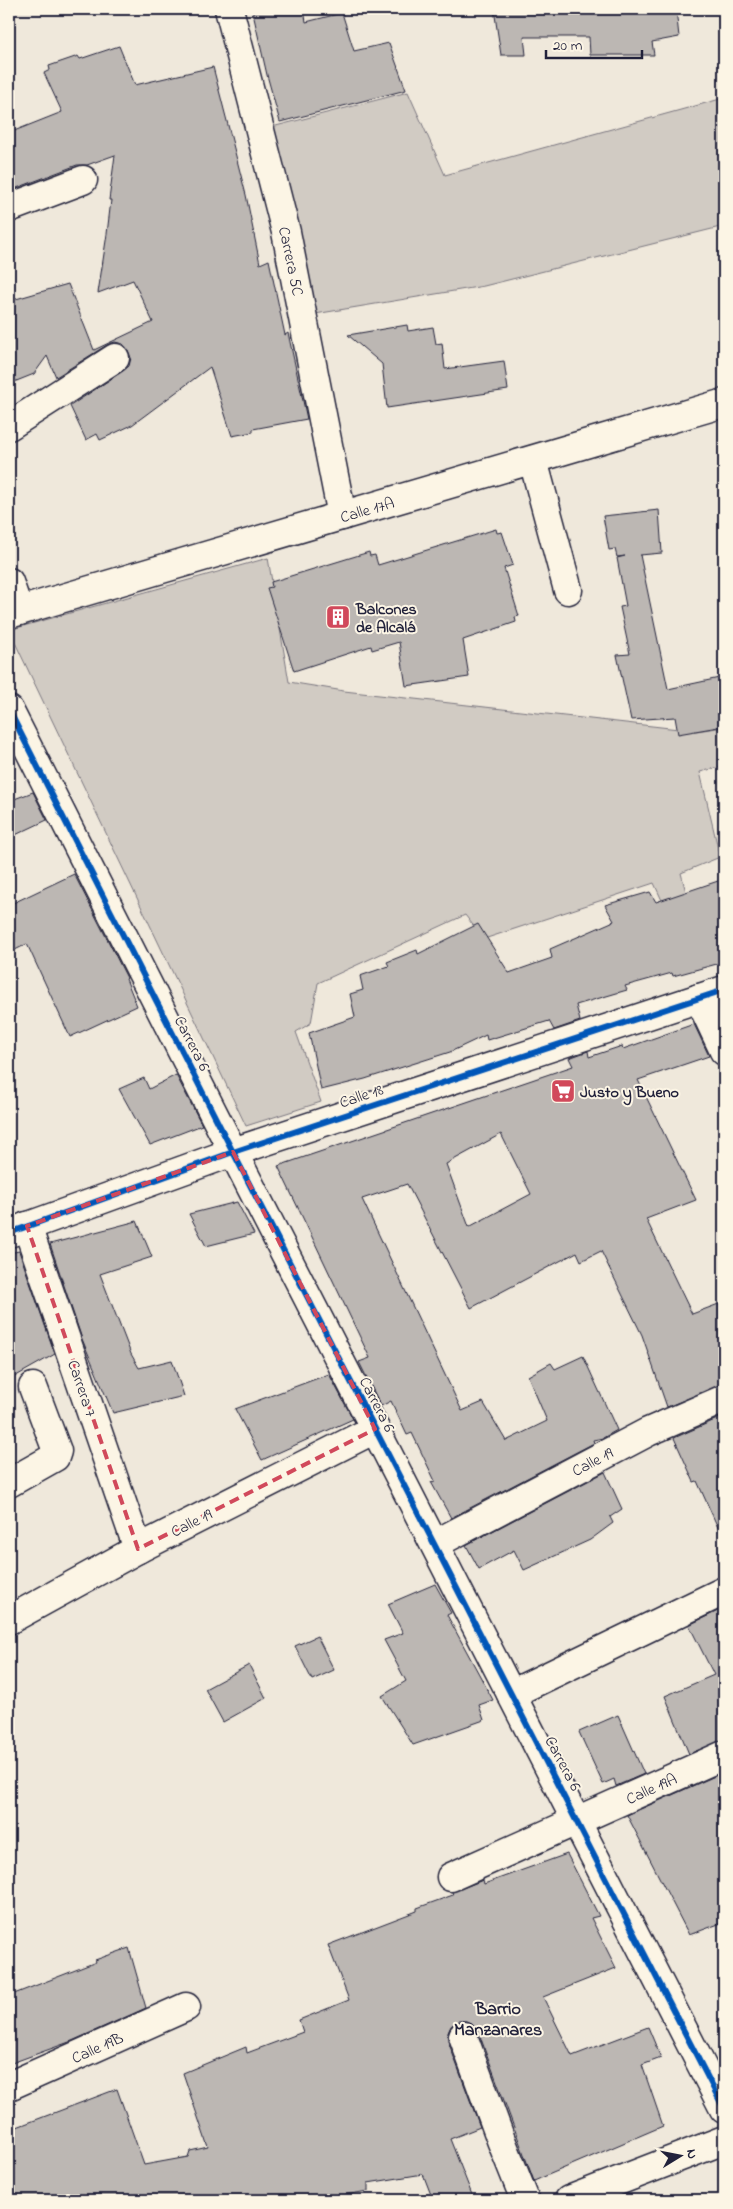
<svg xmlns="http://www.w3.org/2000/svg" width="733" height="2209" viewBox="0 0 733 2209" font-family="'Indie Flower',sans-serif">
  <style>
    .green { fill: #d1cbc3; stroke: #7a767f }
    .building { fill: #bcb7b3; stroke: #22223b; fill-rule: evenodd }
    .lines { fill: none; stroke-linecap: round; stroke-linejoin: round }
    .minor-casing { stroke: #22223b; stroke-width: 31 }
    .minor { stroke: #fcf5e5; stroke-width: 28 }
    .cycleway-casing { stroke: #fcf5e5; stroke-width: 9 }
    .cycleway { stroke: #0057b8; stroke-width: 6 }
    .marked { fill: none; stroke: #d1495b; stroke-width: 4; stroke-dasharray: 10 6; stroke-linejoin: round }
    .labels { text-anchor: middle; stroke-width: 4; stroke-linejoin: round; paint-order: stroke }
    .street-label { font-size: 16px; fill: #22223b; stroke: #fcf5e5 }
    .poi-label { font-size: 16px; font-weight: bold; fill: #22223b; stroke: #fcf5e5; text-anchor: start }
    .neighbourhood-label { font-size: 18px; font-weight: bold; fill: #22223b; stroke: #fcf5e5 }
  </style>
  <rect width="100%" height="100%" fill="#efe8db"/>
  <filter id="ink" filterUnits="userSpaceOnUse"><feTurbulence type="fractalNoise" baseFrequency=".02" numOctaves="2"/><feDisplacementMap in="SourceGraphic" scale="10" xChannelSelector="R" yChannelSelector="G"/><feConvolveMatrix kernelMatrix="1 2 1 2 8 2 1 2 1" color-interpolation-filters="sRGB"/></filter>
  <g filter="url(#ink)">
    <g class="green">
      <path d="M408 92 445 175 724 98V226L484 286 315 314 268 128Z"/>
      <path d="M268 558 289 682 344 691 696 731 724 727V766L700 772 720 857 681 873 705 966 694 970 654 883 484 939 465 915 318 983 311 1023 296 1032 321 1102 246 1126 9 630Z"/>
    </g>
    <g class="building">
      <path d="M252 9H304L306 22 342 13 354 51 389 43 406 90 280 122 267 75Z"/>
      <path d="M494 9H676L679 37 652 42 654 55H590L589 37H524L526 55H501Z"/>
      <path d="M119 46 135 85 213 67 246 195 260 264 269 260 285 335 288 333 307 419 253 429V432L232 436 210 367 132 425 100 440 97 434 86 440 70 406 123 371 129 366 131 358 128 350 123 344 115 342 107 345 56 377 47 356 34 374 9 384V301L68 284 94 350 153 322 133 280 98 293 107 234 111 200H109L115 155 87 165H77L9 191V133L62 112 44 73 50 70 49 66 78 56 80 59Z"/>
      <path d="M407 325 408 331 433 327 436 344 442 343 445 369 504 361 508 390 387 408 382 364 348 335Z"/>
      <path d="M659 510 662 553 640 555 668 689 724 677V726L678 734 675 717 631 720 617 655 630 654 620 607 626 606 617 558 625 556 617 557 615 549 609 550 603 516Z"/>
      <path d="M496 529 497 533 502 532 513 565 504 568 519 616 515 617 516 622 463 640 469 677 406 686 399 642 372 650 371 646 294 671 267 588 272 587 271 582 369 552 370 556 375 555 378 565Z"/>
      <path d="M33 792 47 820 9 838V801Z"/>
      <path d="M74 874 127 978 126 979 137 1006 70 1037 27 944 9 953V905Z"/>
      <path d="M724 879V962L673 976 672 973 625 986 627 990 576 1005 580 1021 554 1030 549 1021 487 1040 486 1035 450 1052 365 1079 321 1090 309 1033 355 1017 350 994 363 990 360 976 389 966 387 962 417 950 418 954 478 924 509 973 552 958 550 949 614 921 605 905 650 892 656 902Z"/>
      <path d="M694 1024 709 1056 638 1080 696 1200 646 1219 692 1314 724 1302V1384L667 1407 642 1335 601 1251 581 1261 577 1252 471 1308 407 1184 362 1199 462 1411 483 1402 506 1441 547 1421 528 1376 551 1363 555 1369 583 1356 617 1430 603 1438 593 1440 594 1443 451 1518 431 1482 435 1481 412 1433 407 1435 391 1401 381 1406 359 1362 370 1358 278 1166 573 1066 569 1058 588 1051 589 1057 622 1046 623 1049ZM501 1134 531 1194 469 1227 446 1164Z"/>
      <path d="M176 1075 202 1125 150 1145 119 1089 144 1078 149 1089Z"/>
      <path d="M237 1202 254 1234 206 1246 189 1214Z"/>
      <path d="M137 1221 152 1257 100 1274 131 1354 139 1368 172 1360 184 1396 113 1413 82 1339 50 1244Z"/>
      <path d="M19 1251 55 1354 9 1380V1253Z"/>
      <path d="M329 1374 353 1419 262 1460 235 1409Z"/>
      <path d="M724 1416V1541L697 1481 694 1482 674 1438Z"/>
      <path d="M605 1472 622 1509 610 1517 613 1523 590 1540 524 1570 514 1550 479 1569 466 1545Z"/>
      <path d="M435 1584 451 1613 447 1615 493 1700 479 1705 484 1720 413 1745 382 1696 406 1681 384 1640 403 1633 388 1604Z"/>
      <path d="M724 1608V1740L689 1754 665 1696 714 1675 689 1625Z"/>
      <path d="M317 1636 334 1670 312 1680 295 1646Z"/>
      <path d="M249 1665 266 1698 223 1722 205 1689Z"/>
      <path d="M618 1715 644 1774 616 1786 614 1779 603 1784 579 1732Z"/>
      <path d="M724 1772V1922L689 1935 627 1815Z"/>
      <path d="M567 1854 599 1916 591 1918 616 1968 543 1997 572 2056 648 2027 661 2058 642 2065 663 2126 534 2181 478 2031 473 2024 466 2021H458L451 2026 448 2033V2041L480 2127 450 2139 474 2200H433L423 2174 368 2183V2191L333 2197V2200H14L9 2185V2130L117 2089 144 2165 188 2157 190 2151 208 2147 183 2073 246 2047 247 2053 303 2032 299 2020 349 2000 328 1945 417 1911V1908L453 1895 452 1892 483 1880 484 1884Z"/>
      <path d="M129 1948 146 2008 72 2041 9 2064V1996L96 1962 95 1960Z"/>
    </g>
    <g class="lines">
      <defs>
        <g id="minor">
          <path d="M229 9 286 232 342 516"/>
          <path d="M9 208 83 180"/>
          <path d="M9 426 115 358"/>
          <path d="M533 460 568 590"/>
          <path d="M9 582 19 611"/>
          <path d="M9 614 724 403"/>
          <path d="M9 710C84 858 158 1006 234 1154 397 1472 563 1789 724 2109"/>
          <path d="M699 998 724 1051"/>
          <path d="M27 1226 138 1549"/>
          <path d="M9 1233 233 1152 724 990"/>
          <path d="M9 1483 55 1457 57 1451 33 1387"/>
          <path d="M435 1544 648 1432 724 1399"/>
          <path d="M9 1620 138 1549 375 1429"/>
          <path d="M511 1694 724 1591"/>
          <path d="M451 1877 724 1755"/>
          <path d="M463 2036 501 2140 525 2200"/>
          <path d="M9 2086 186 2007"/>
          <path d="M569 2200 724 2140"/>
        </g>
      </defs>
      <use href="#minor" class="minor-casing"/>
      <use href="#minor" class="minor"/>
      <defs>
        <g id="cycleway">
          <path d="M9 710C84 858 158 1006 234 1154 397 1472 563 1789 724 2109"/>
          <path d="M9 1233 233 1152 724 990"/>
        </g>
      </defs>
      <use href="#cycleway" class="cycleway-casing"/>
      <use href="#cycleway" class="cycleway"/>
    </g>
  </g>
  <path class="marked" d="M233 1152 375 1429 138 1549 27 1226Z"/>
  <defs>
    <symbol id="building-square" viewBox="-11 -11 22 22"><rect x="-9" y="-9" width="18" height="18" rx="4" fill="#d1495b" stroke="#fcf5e5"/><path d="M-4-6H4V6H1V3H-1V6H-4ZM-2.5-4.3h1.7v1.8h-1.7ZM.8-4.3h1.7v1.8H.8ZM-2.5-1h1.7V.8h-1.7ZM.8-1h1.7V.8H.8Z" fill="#fff"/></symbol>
    <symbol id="supermarket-square" viewBox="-11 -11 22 22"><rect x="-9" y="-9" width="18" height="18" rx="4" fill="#d1495b" stroke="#fcf5e5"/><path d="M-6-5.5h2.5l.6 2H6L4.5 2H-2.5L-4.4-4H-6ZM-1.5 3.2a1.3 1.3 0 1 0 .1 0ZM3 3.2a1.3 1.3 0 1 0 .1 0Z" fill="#fff"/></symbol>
  </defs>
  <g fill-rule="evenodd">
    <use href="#building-square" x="324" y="603" width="28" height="28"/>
    <use href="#supermarket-square" x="549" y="1077" width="28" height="28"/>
  </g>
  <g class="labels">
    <g class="street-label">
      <text transform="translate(292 261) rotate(78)" y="6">Carrera 5C</text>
      <text transform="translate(367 509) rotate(-16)" y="6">Calle 17A</text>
      <text transform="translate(193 1043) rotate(63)" y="6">Carrera 6</text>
      <text transform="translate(361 1095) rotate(-18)" y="6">Calle 18</text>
      <text transform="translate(83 1388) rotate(71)" y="6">Carrera 7</text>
      <text transform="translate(378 1404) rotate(63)" y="6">Carrera 6</text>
      <text transform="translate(592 1461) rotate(-28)" y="6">Calle 19</text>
      <text transform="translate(191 1522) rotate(-27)" y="6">Calle 19</text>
      <text transform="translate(564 1763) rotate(62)" y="6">Carrera 6</text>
      <text transform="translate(651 1788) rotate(-24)" y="6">Calle 19A</text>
      <text transform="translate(97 2047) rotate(-24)" y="6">Calle 19B</text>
    </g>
    <g class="poi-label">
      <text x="356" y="614">Balcones<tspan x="356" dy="18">de Alcalá</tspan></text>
      <text x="580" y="1097">Justo y Bueno</text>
    </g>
    <g class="neighbourhood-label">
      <text x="498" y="2014">Barrio<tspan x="498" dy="21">Manzanares</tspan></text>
    </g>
  </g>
  <rect width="733" height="2209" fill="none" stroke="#fcf5e5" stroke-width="30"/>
  <rect x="15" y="15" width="703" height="2179" fill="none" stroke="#22223b" stroke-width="2" filter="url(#ink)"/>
  <g transform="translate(680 2156) rotate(80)" stroke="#fcf5e5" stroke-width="4" paint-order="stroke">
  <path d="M0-4L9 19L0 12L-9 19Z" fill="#22223b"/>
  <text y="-8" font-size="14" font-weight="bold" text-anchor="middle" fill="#22223b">N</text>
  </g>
  <path d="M546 50v8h96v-8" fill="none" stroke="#22223b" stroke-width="2.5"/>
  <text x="553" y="50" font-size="15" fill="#22223b" stroke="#fcf5e5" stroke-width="4" paint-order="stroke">20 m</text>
</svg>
